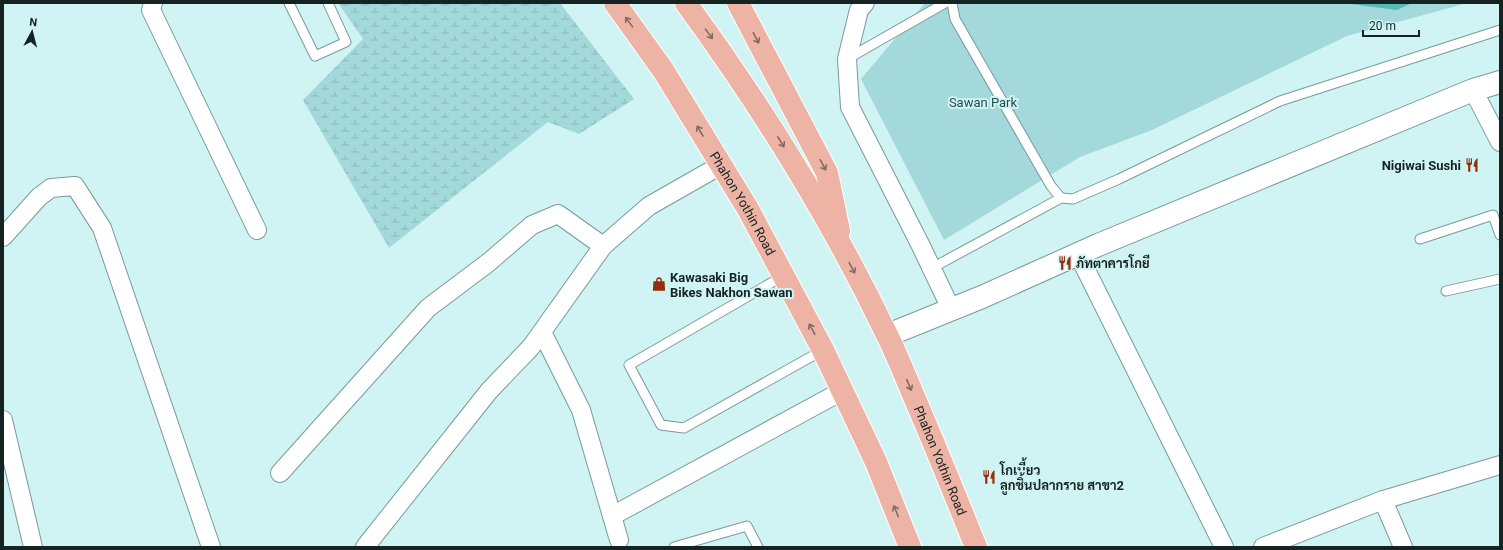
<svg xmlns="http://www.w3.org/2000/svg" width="1503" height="550" viewBox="0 0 1503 550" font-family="Roboto,Sarabun,sans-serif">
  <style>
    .wetland { fill: url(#wetland-marsh) }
    .park { fill: #a3d9da }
    .water { fill: #5ab7ba }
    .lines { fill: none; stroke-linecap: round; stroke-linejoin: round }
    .service-casing { stroke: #799a9a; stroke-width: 11 }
    .minor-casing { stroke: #799a9a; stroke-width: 20 }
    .tertiary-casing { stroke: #799a9a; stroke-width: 24 }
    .primary-casing { stroke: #fff; stroke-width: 24 }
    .service { stroke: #fff; stroke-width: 9 }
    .minor { stroke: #fff; stroke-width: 18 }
    .tertiary { stroke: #fff; stroke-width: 22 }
    .primary { stroke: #edb3a4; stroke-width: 22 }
    .oneway { stroke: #826b64 }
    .labels { text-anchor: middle; stroke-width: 4; stroke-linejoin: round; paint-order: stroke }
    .park-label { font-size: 13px; fill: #244f50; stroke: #d0f3f3 }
    .poi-label { font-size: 13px; font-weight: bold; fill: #162323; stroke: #d0f3f3; text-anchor: start }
    .street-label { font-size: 13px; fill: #162323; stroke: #d0f3f3 }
  </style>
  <defs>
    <pattern id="wetland-marsh" width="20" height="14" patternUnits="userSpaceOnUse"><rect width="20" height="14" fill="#a3d9da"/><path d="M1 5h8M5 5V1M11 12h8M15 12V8" fill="none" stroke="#8cbabb"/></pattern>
  </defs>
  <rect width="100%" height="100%" fill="#d0f3f3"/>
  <path class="wetland" d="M338 3H560L634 99 579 134 548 122 389 248 303 100 363 39Z"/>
  <path class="park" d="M925 3H1467L1347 36 1152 130 1080 157 944 240 861 79Z"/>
  <path class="water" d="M1343 3H1412L1397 10Z"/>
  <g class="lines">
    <defs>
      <g id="service">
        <path d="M289 3 315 56 346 42 328 3"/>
        <path d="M952 3 955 19 1051 186 1061 198"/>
        <path d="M847 59 945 3"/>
        <path d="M1420 239 1493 215 1500 235"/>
        <path d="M932 268 1061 198 1073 199 1119 179 1280 101 1500 30"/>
        <path d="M783 276 629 365 661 425 684 428 823 350"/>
        <path d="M1446 291 1500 279"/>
        <path d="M674 547 747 526 758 547"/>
      </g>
      <g id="minor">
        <path d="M153 3 151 10 257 230"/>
        <path d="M865 3 859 10 847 59 850 107 920 244 951 309"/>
        <path d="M1473 90 1500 142"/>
        <path d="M3 237 39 197 51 188 75 186 102 228 211 547"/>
        <path d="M1078 254 1224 547"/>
        <path d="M542 332 581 410 619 540"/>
        <path d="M3 420 33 547"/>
        <path d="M280 473 428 308 489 262 532 225 558 214 603 246"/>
        <path d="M1383 500 1403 547"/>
        <path d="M612 516 842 391"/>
        <path d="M365 547 489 391 531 347 603 246 649 206 721 165"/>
        <path d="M1263 547 1383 500 1500 465"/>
      </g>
      <path id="tertiary" d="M888 335 982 297 1098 245 1473 90 1500 82"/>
      <g id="primary">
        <path id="s1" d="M615 3 663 70 748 209 823 350 876 462 910 547"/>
        <path id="s2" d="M686 3C762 107 831 218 887 335 896 353 904 373 912 392 934 443 955 495 976 547"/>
        <path d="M738 3 827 173 839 231"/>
      </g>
    </defs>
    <use href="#service" class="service-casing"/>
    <use href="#minor" class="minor-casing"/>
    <use href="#tertiary" class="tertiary-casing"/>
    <use href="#primary" class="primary-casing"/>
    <use href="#service" class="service"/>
    <use href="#minor" class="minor"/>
    <use href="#tertiary" class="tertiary"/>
    <use href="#primary" class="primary"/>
  </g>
  <defs><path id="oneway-shaft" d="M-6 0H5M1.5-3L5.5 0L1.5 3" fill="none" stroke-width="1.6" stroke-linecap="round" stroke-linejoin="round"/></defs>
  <g class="oneway">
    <use href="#oneway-shaft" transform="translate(629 22) rotate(-126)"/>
    <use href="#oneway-shaft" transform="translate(709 34) rotate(54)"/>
    <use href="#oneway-shaft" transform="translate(756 38) rotate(62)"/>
    <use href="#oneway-shaft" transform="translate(700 131) rotate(-121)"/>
    <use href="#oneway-shaft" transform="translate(781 142) rotate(58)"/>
    <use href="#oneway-shaft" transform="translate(823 165) rotate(62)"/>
    <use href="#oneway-shaft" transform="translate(852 268) rotate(62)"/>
    <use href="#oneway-shaft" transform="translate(812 329) rotate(-118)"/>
    <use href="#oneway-shaft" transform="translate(909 385) rotate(67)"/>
    <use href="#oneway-shaft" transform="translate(896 511) rotate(-112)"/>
  </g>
  <defs>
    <symbol id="restaurant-bare" viewBox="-9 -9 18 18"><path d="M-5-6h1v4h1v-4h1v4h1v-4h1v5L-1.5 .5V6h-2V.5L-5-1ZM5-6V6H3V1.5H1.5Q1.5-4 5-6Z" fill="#952d0f" stroke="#d0f3f3" stroke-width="2.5" paint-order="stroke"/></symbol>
    <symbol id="shop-bare" viewBox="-9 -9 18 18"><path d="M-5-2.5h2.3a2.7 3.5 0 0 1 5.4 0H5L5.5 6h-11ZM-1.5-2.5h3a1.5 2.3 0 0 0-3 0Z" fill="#952d0f" stroke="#d0f3f3" stroke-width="2.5" paint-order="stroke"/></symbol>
  </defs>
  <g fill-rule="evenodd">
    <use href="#restaurant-bare" x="1462" y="155" width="20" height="20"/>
    <use href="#restaurant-bare" x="1055" y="253" width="20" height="20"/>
    <use href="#shop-bare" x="649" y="274" width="20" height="20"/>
    <use href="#restaurant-bare" x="979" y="467" width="20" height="20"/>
  </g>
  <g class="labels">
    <g class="park-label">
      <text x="983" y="107">Sawan Park</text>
    </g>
    <g class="poi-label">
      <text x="1461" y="170" text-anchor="end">Nigiwai Sushi</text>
      <text x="1076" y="268">ภัทตาคารโกยี</text>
      <text x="670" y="282">Kawasaki Big<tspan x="670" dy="15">Bikes Nakhon Sawan</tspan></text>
      <text x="1000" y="475">โกเนี้ยว<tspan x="1000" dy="15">ลูกชิ้นปลากราย สาขา2</tspan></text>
    </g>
    <g class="street-label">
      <text dy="5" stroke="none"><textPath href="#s1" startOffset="238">Phahon Yothin Road</textPath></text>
      <text dy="5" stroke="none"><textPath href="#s2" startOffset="525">Phahon Yothin Road</textPath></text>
    </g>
  </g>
  <rect width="1503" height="550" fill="none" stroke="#162323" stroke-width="8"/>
  <g transform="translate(32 32) rotate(7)" stroke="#d0f3f3" stroke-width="3" paint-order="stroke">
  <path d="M0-3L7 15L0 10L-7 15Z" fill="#162323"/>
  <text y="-6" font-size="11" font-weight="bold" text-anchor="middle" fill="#162323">N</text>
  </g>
  <path d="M1363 30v6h56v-6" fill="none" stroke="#162323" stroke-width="2"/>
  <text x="1369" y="30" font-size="12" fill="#162323" stroke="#d0f3f3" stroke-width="3" paint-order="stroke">20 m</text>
</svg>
